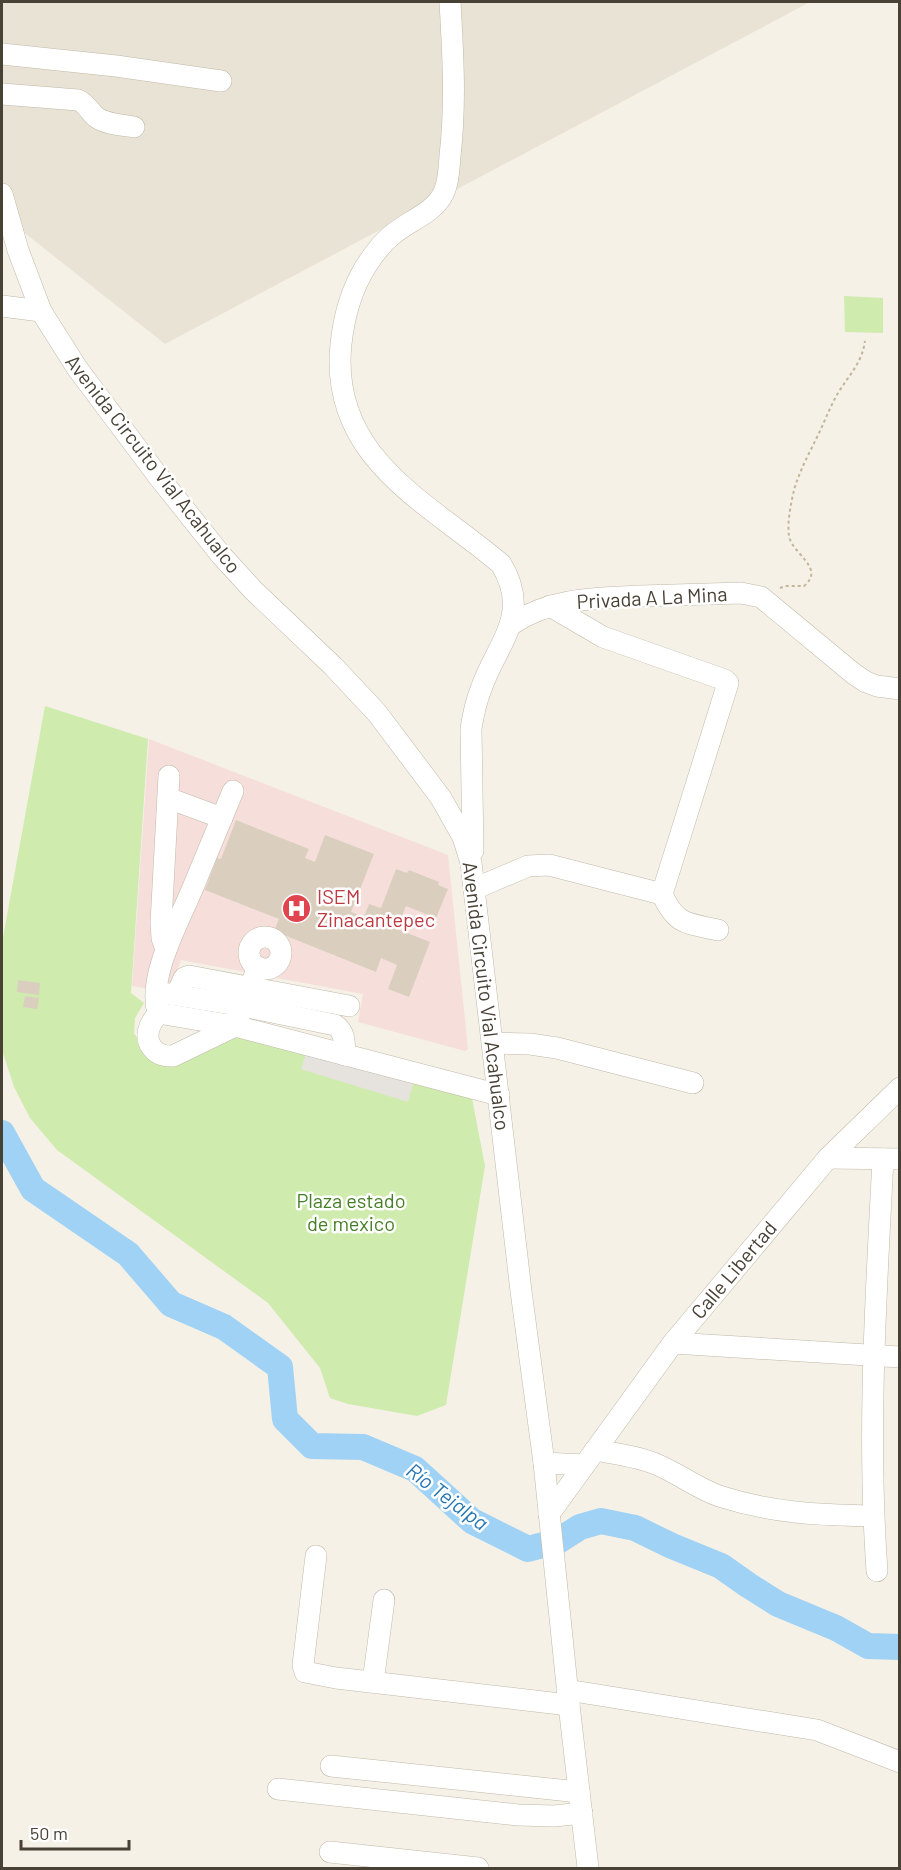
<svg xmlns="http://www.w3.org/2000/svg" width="901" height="1870" viewBox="0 0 901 1870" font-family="Barlow,sans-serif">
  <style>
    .residential { fill: #e9e3d5 }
    .medical { fill: #f6deda }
    .green { fill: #cfebae }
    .parking { fill: #e6e3df }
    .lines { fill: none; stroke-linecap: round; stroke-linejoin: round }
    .river { stroke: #a0d2f5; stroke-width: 26 }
    .building { fill: #dacfbf }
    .minor-casing { stroke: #c1b9a9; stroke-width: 22 }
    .path { stroke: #c3b599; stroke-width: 2; stroke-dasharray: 3 3; stroke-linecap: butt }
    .minor { stroke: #fff; stroke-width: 21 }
    .labels { text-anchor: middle; stroke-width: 5; stroke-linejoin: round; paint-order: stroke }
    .street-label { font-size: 20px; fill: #484136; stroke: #fff }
    .health-label { font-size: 20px; fill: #be3a42; stroke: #fff; text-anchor: start }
    .park-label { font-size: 20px; fill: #467e25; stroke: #fff }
    .water-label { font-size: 21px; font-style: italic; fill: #2677b2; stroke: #fff }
  </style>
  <rect width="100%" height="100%" fill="#f5f1e7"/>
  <path class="residential" d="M2 2H810L165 344 2 215Z"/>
  <path class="medical" d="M149 739 448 855 468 1049 465 1051 358 1022 363 994 181 960 169 992 132 986Z"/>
  <g class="green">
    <path d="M844 296 883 298V333L845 332Z"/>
    <path d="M45 706 148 739 131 993 144 1003 135 1018 134 1034 165 1063 227 1038H241L307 1051 302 1069 407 1101 413 1084 470 1088 485 1166 446 1405 417 1416 348 1404 330 1398 320 1368 268 1303 57 1150 30 1118 14 1087 2 1050V943Z"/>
  </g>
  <path class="parking" d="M307 1051 413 1084 408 1102 301 1069Z"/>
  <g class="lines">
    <path class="river" d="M2 1133 33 1189 128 1254 171 1304 224 1327 280 1367 285 1419 312 1446 363 1447 415 1469 472 1521 528 1549 558 1541 580 1527 601 1521 635 1528 672 1546 721 1566 748 1585 778 1604 836 1628 868 1646 900 1647"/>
  </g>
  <g class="building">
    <path d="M236 820 309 849 305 858 315 862 325 835 374 854 351 912 364 917 369 904 381 908 396 869 407 873 409 870 439 882 438 885 448 889 436 918 406 906 397 929 430 942 409 997 388 989 397 965 381 958 376 972 274 931 279 919 205 890 217 858 221 859Z"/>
    <path d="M18 980 40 983 39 995 17 992Z"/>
    <path d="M25 996 39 998 37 1009 23 1007Z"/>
  </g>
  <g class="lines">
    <defs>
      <g id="minor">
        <path d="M450 2C453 54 456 104 450 156 449 168 449 181 444 192 435 213 408 221 392 235 381 244 373 255 366 266 351 290 344 316 341 344 329 458 428 502 501 564 532 615 497 643 481 689 476 702 473 715 471 729L473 851"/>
        <path d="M2 54 116 66 221 81"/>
        <path d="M2 94 78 100C86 103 89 111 96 117 105 124 122 125 134 127"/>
        <path d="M2 194 18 250 41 311 77 368 158 476 221 555 253 590 333 666 377 713 441 798 463 837 471 863 521 1291 544 1463 569 1705 588 1868"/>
        <path d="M2 306 41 311"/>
        <path d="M550 606 603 637 725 680 728 683 662 894"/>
        <path d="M512 624C551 598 595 598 640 596 674 595 707 594 741 593L761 597 854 674 866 682 877 686 900 689"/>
        <path d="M233 791C220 822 207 854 194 885 180 920 147 976 158 1013 156 1017 152 1021 150 1026 143 1043 155 1057 173 1056L235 1026 499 1095"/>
        <path d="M168 798 222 818"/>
        <path d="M474 889 528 866 549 865 662 894C676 925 686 923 718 930"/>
        <circle cx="265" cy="953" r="16"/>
        <path d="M166 950 162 938 161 923 169 776"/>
        <path d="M157 992 243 1006 335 1025C346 1032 344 1045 345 1055"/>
        <path d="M177 994 184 978 189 976 349 1006"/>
        <path d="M158 1013 235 1026 258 967"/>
        <path d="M493 1043 530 1044 557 1048 693 1083"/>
        <path d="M828 1158 900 1159"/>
        <path d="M673 1343 900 1357"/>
        <path d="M595 1450C616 1454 638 1456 658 1465 679 1474 697 1488 719 1496 772 1513 818 1515 873 1516"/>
        <path d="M544 1463 584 1465"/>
        <path d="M549 1514 673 1343 828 1158 900 1088"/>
        <path d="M316 1556 303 1665 305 1672 336 1678 569 1705"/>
        <path d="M877 1571C867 1433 876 1296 883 1159"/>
        <path d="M373 1682 384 1600"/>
        <path d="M567 1690 817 1730 900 1762"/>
        <path d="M331 1766 579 1792"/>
        <path d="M278 1789 518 1815 554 1816 582 1813"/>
        <path d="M330 1852 478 1868"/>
      </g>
    </defs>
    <use href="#minor" class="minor-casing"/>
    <path class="path" d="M780 588 786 586H804C826 568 792 554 789 536 787 522 791 503 794 490 800 469 811 450 820 431 826 418 831 405 838 393 849 375 862 363 865 341"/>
    <use href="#minor" class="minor"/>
  </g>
  <defs>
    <symbol id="hospital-disc" viewBox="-11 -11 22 22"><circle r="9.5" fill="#e0444e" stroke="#fff"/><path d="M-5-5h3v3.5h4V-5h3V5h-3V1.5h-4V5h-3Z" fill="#fff"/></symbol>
  </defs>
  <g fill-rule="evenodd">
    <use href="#hospital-disc" x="280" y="892" width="33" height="33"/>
  </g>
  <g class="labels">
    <g class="street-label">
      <text transform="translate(153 464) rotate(52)" y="7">Avenida Circuito Vial Acahualco</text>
      <text transform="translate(652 598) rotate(-3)" y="7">Privada A La Mina</text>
      <text transform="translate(486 996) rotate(83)" y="7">Avenida Circuito Vial Acahualco</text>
      <text transform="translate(734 1270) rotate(-50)" y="7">Calle Libertad</text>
    </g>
    <g class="health-label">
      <text x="317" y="904">ISEM<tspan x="317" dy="23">Zinacantepec</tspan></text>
    </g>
    <g class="park-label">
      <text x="351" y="1208">Plaza estado<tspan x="351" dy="23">de mexico</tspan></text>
    </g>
    <g class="water-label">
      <text transform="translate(447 1497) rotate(37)" y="7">Río Tejalpa</text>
    </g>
  </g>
  <rect width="901" height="1870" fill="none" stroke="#484136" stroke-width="6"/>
  <path d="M21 1840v9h108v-9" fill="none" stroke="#484136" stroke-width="3"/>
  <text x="30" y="1840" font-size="18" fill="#484136" stroke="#ffffff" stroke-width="4.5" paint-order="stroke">50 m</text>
</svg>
